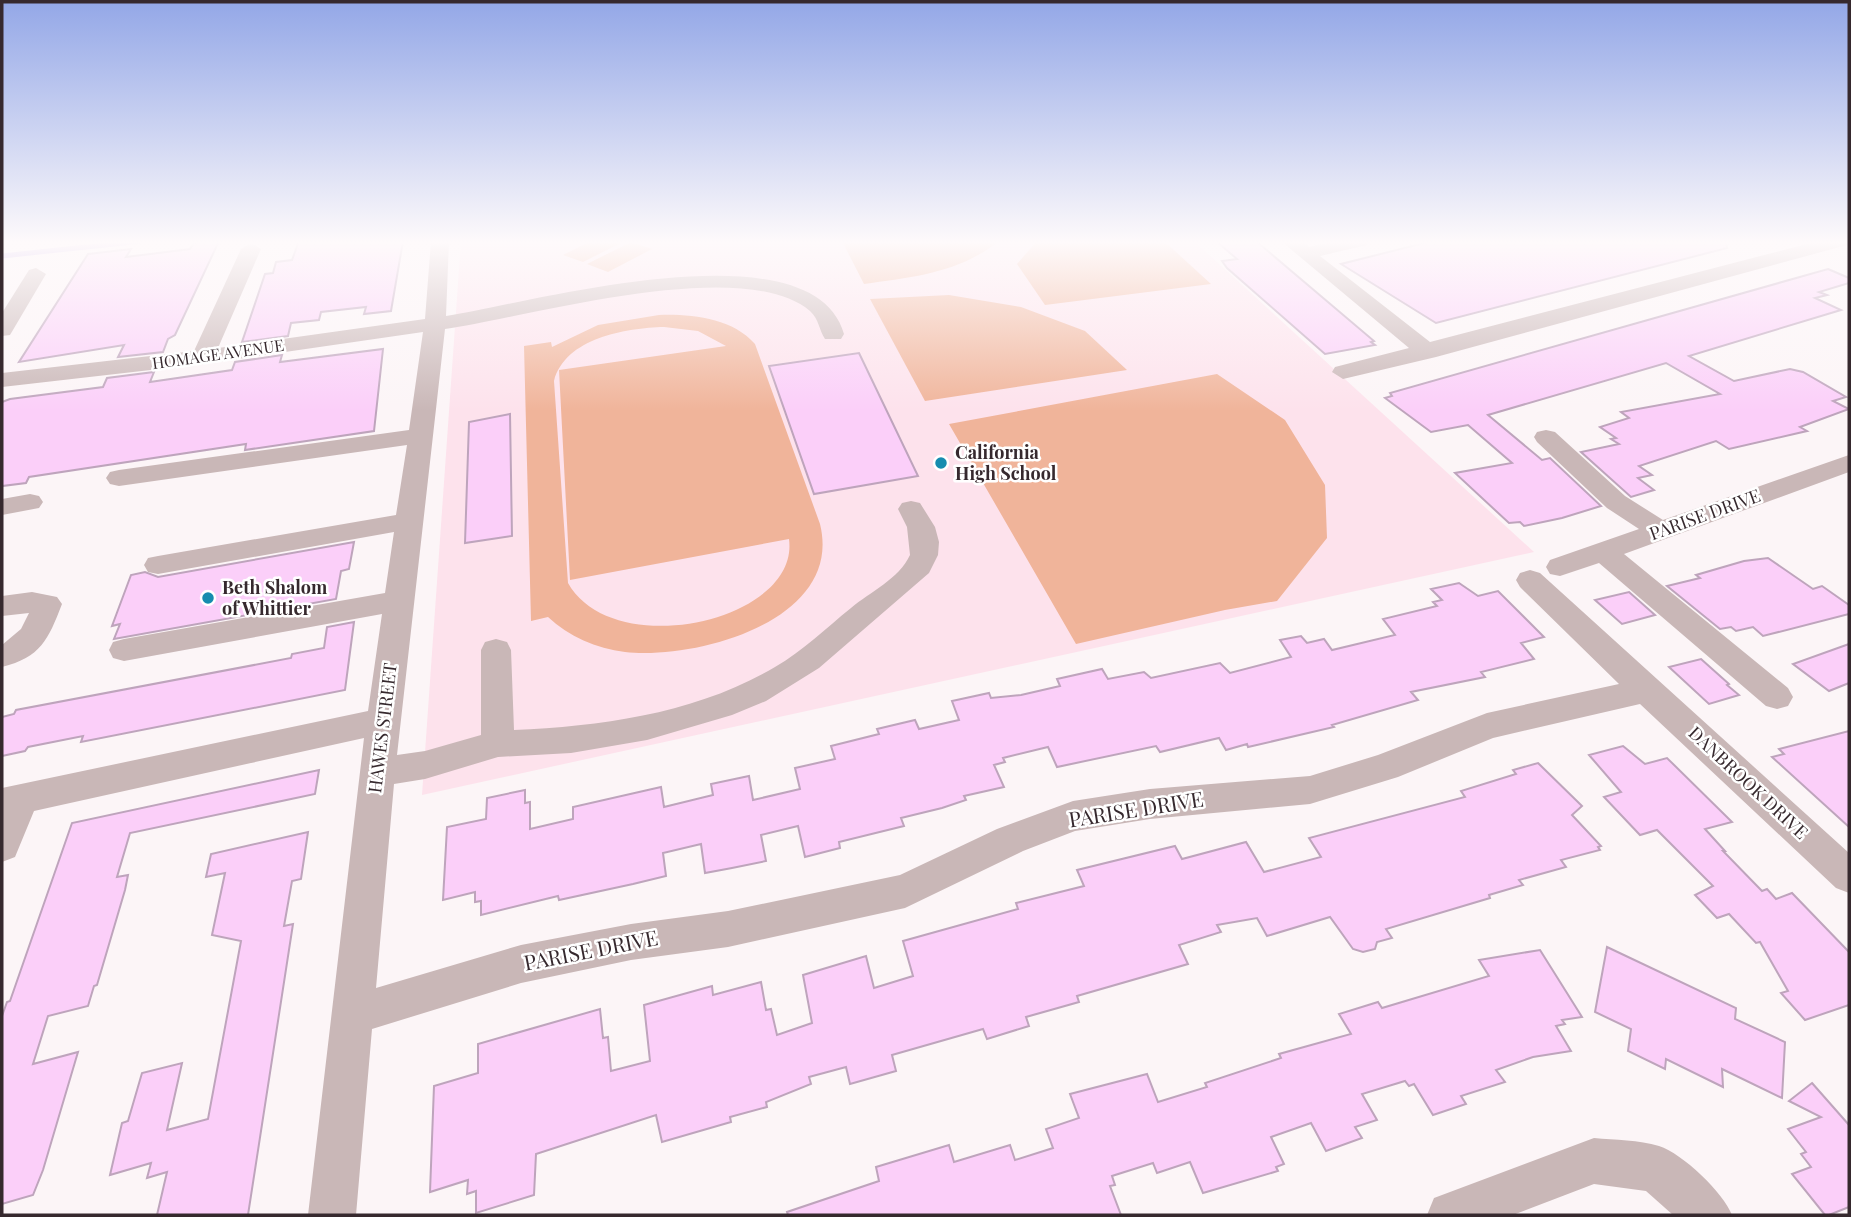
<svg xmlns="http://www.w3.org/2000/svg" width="1851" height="1217" viewBox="0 0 1851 1217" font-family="'Playfair Display',serif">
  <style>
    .built { fill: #fde2ec }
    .green { fill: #f0b49a; fill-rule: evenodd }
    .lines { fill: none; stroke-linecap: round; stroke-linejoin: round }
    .stream { stroke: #b594e6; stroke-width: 5 }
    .building { fill: #fbcff9; stroke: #bea4bc; stroke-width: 2 }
    .minor { fill: #c9b7b7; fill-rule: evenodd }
    .poi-dot { fill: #168caf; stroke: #fff; stroke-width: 2.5 }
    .labels { text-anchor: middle; stroke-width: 5; stroke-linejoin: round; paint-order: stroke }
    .far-street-label { font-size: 16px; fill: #36292e; stroke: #fff }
    .poi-label { font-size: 18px; font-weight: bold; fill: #36292e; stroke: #fff; text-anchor: start }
    .street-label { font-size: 18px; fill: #36292e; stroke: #fff }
    .near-street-label { font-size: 21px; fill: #36292e; stroke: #fff }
  </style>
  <rect width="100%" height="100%" fill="#fcf5f7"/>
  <path class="built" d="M461 241H1194L1534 552 422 795Z"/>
  <g class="green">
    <path d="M591 241H625L583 262 563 255Z"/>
    <path d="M842 241H999C959 273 913 277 864 284Z"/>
    <path d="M1037 241H1164L1211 284 1045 305 1017 264Z"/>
    <path d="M631 242 652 249 608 272 587 264Z"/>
    <path d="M949 295 1021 307 1085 331 1127 370 925 401 870 299Z"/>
    <path d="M659 315C692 314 732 318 755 344L820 524C844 621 695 660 625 652 596 648 569 637 548 617L531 621 524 346 551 342 552 347 598 325ZM664 327 698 331 726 346 559 370 570 580 789 539C800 621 613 663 568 583L554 381C565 338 626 328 664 327Z"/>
    <path d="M1217 374 1285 420 1325 485 1327 538 1277 601 1225 610 1076 644 949 424Z"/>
  </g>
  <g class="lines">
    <path class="stream" d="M2 256 142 241"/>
  </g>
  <g class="building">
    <path d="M219 241 175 335 168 339 163 352 118 357 124 345 19 362 88 254 131 249 126 257 190 249 194 243Z"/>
    <path d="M299 241H403L391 311 364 314 366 307 321 312 319 320 291 323 288 336 242 342 265 274 273 273 276 262 292 260Z"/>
    <path d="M1216 241H1256L1374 341 1371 342 1375 345 1325 354 1227 268 1222 261 1237 259Z"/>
    <path d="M1432 241H1726L1727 248 1436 323 1341 264Z"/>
    <path d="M1828 269 1849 278V283L1819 292 1827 295 1815 298 1841 310 1689 356 1734 381 1790 369 1803 372 1846 397 1833 401 1849 409 1800 427 1807 431 1729 449 1716 441 1639 466 1652 475 1638 478 1654 490 1631 497 1581 452 1619 444 1611 439 1616 438 1600 427 1629 418 1621 412 1720 394 1666 363 1488 415 1542 460 1550 458 1601 506 1562 518 1524 526 1520 522 1509 523 1455 473 1512 463 1468 425 1431 432 1385 398 1392 396 1390 393Z"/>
    <path d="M383 349 374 431 245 450 246 444 29 477 26 483 2 486V402L10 399 103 387 107 378 154 372 150 382 232 370 235 362 282 355 280 362Z"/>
    <path d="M859 353 918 476 814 494 769 366Z"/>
    <path d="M510 414 512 536 465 543 469 422Z"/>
    <path d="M354 542 349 569 341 571 336 599 114 639 120 624 112 626 131 575 145 572 158 577Z"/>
    <path d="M1768 558 1813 589 1822 586 1849 605V614L1763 636 1753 627 1736 631 1731 627 1720 629 1667 586 1700 578 1696 575 1744 561Z"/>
    <path d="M1459 583 1478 596 1498 591 1544 637 1521 643 1534 659 1481 672 1485 677 1411 692 1418 700 1332 725 1334 727 1248 747 1247 744 1226 750 1219 738 1160 752 1156 746 1057 767 1048 747 1003 758 1005 762 994 765 1004 787 964 796 966 800 942 808 901 818 904 826 839 842 840 848 805 857 798 826 761 835 766 861 732 868 705 873 701 844 663 853 666 876 633 884 559 900 558 896 481 915V901L475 902V892L443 900 447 827 486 819 487 798 525 790V803L530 802V829L573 819V807L661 787 664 807 713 795 711 784 749 776 753 800 800 789 795 768 835 759 831 746 879 734 877 729 915 720 919 729 959 720 952 701 989 693 991 698 1021 695 1060 686 1057 679 1102 669 1108 679 1144 672 1151 678 1220 663 1230 673 1291 657 1280 640 1301 636 1307 643 1324 639 1332 650 1395 635 1383 619 1437 606 1433 602 1442 600 1431 589Z"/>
    <path d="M1629 592 1655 615 1622 624 1595 600Z"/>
    <path d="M354 622 345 690 81 742 83 736 28 747 25 751 2 756V717L14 714 16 710 291 658 292 654 324 648 327 627Z"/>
    <path d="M1849 644V683L1829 691 1793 664Z"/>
    <path d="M1701 659 1729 684 1727 685 1739 695 1709 704 1669 667Z"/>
    <path d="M1849 731V827L1772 757 1784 754 1779 749Z"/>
    <path d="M1623 746 1645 764 1667 758 1732 822 1705 829 1725 851H1723L1762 891 1767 889 1776 899 1792 893 1849 952V1005L1805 1020 1781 993 1788 991 1760 942 1756 943 1729 914 1717 918 1695 895 1713 886 1657 830 1640 835 1604 797 1621 792 1589 755Z"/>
    <path d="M1538 763 1582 806 1572 815 1601 846 1598 847 1600 850 1561 860 1566 867 1519 880 1523 885 1489 895 1490 898 1386 929 1392 938 1377 942 1375 949 1363 952 1353 949 1330 917 1267 936 1257 918 1217 925 1221 932 1179 945 1188 964 1077 996 1079 1002 1026 1017 1029 1026 987 1039 983 1029 892 1055 896 1071 850 1084 846 1067 809 1077 811 1084 766 1102 767 1107 730 1117 731 1122 662 1142 656 1115 536 1154 534 1195 476 1213V1191L467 1194 468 1180 430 1192 434 1086 478 1073V1044L600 1009 603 1038 608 1037 611 1071 650 1061 644 1005 712 986 713 995 761 982 766 1010 771 1009 777 1035 812 1023 803 975 866 956 874 988 913 976 903 941 1018 909 1016 903 1084 886 1077 870 1175 846 1182 859 1246 842 1264 872 1321 857 1309 838 1465 797 1461 791 1516 774 1513 770Z"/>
    <path d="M319 770 315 794 130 833 117 877 128 875 125 890 97 985 94 986 88 1006 48 1016 33 1064 78 1052 43 1170 33 1195 2 1204V1016L7 1002 10 1001 72 823Z"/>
    <path d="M308 832 301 879 292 881 284 926 293 924 248 1215H157L167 1172 147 1178 151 1163 110 1175 122 1123 128 1121 142 1073 182 1063 167 1130 208 1119 241 941 212 935 225 873 206 877 211 854Z"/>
    <path d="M1607 947 1736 1008 1735 1019 1785 1042 1782 1098 1722 1069 1723 1087 1666 1059 1665 1069 1628 1051 1631 1029 1595 1012Z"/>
    <path d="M1540 950 1582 1017 1562 1020 1565 1024 1556 1026 1571 1051 1533 1057 1496 1070 1505 1082 1461 1096 1466 1104 1433 1115 1414 1084 1409 1086 1405 1081 1362 1094 1377 1120 1355 1127 1362 1138 1326 1151 1311 1123 1271 1137 1284 1164 1276 1167 1278 1171 1203 1193 1190 1162 1157 1173 1153 1163 1112 1176 1115 1185 1110 1186 1121 1215H788L787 1212 879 1181 876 1167 949 1145 954 1162 1010 1145 1015 1160 1053 1148 1046 1129 1079 1118 1070 1094 1147 1074 1158 1102 1207 1087 1205 1083 1281 1058 1279 1054 1351 1034 1339 1014 1378 1002 1382 1008 1489 976 1479 960Z"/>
    <path d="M1812 1083 1849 1125V1207L1829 1215H1825L1792 1174 1811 1167 1801 1154 1806 1152 1788 1129 1821 1117 1789 1101Z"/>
  </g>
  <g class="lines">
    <g class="minor">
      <path d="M431 241H449L446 316C527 304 812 222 844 334L841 339H825C819 330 819 319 810 311 743 254 529 317 445 329L397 755 425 751 481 735V650L485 642 496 639 507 642 511 650 514 730C604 726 697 713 775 667 803 651 826 628 851 608 870 592 899 579 910 555L907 527 898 509 902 503 911 501 920 503 935 527 939 542 938 555 929 573 819 668 766 701 732 715 647 740 571 753 498 757 425 779 394 784 376 988 521 945 631 924 728 911 900 875 997 829 1073 801 1150 789 1310 776 1378 755 1487 713 1619 684 1520 587 1516 580 1520 573 1530 570 1540 573 1849 853V893L1836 888 1640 704 1493 738 1398 777 1310 804 1150 819 1075 831 1023 851 905 908 728 947 631 960 521 983 372 1029 356 1215H308L364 738 34 811 15 857 2 862V788L368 711 382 614 124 661 113 658 109 650 113 642 124 639 385 593 394 532 158 574 148 572 144 565 148 558 158 556 396 515 407 445 119 486 110 484 106 478 110 472 119 470 409 430 423 332 203 364 2 387V373L194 351 241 249 251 243 261 249 218 348 425 319Z"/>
      <path d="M1281 241H1302L1309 247 1335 241H1369L1367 245 1320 256 1430 342 1818 241H1849L1847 245 1436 357 1343 379 1332 372 1335 367 1409 348Z"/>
      <path d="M36 268 46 274 10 335 2 336V313L29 270Z"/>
      <path d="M1546 430 1555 432 1625 496 1663 520 1849 455V472L1624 554 1788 688 1793 697 1788 706 1777 709 1766 706 1599 563 1560 576 1550 574 1546 567 1550 560 1639 529 1607 508 1537 442 1534 437 1537 432Z"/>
      <path d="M30 494 39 496 43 502 39 508 2 515V499Z"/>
      <path d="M32 592 57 597 62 604C48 640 41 657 2 667V645L21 629 29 613 2 616V596Z"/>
      <path d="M1594 1138C1615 1140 1639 1140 1659 1146 1683 1154 1723 1192 1732 1215H1673L1646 1191 1594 1184 1513 1215H1427L1434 1198Z"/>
    </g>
  </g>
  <linearGradient id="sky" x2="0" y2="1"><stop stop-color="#93a7e7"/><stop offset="0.59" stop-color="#fefafb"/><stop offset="1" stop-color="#fefafb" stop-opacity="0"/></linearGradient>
  <rect width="1851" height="411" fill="url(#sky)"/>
  <g class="poi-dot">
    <circle cx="941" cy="463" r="7"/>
    <circle cx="208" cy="598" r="7"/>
  </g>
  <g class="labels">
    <g class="far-street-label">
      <text transform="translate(218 354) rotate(-8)" y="6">HOMAGE AVENUE</text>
    </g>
    <g class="poi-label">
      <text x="955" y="459">California<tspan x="955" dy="21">High School</tspan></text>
      <text x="222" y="594">Beth Shalom<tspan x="222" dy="21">of Whittier</tspan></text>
    </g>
    <g class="street-label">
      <text transform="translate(1705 515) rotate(-20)" y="6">PARISE DRIVE</text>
      <text transform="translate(383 728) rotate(-83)" y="6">HAWES STREET</text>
      <text transform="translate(1748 783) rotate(43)" y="6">DANBROOK DRIVE</text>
    </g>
    <g class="near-street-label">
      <text transform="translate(1136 810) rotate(-9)" y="7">PARISE DRIVE</text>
      <text transform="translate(591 951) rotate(-11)" y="7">PARISE DRIVE</text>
    </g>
  </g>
  <rect width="1851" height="1217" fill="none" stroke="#36292e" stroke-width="7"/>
</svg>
